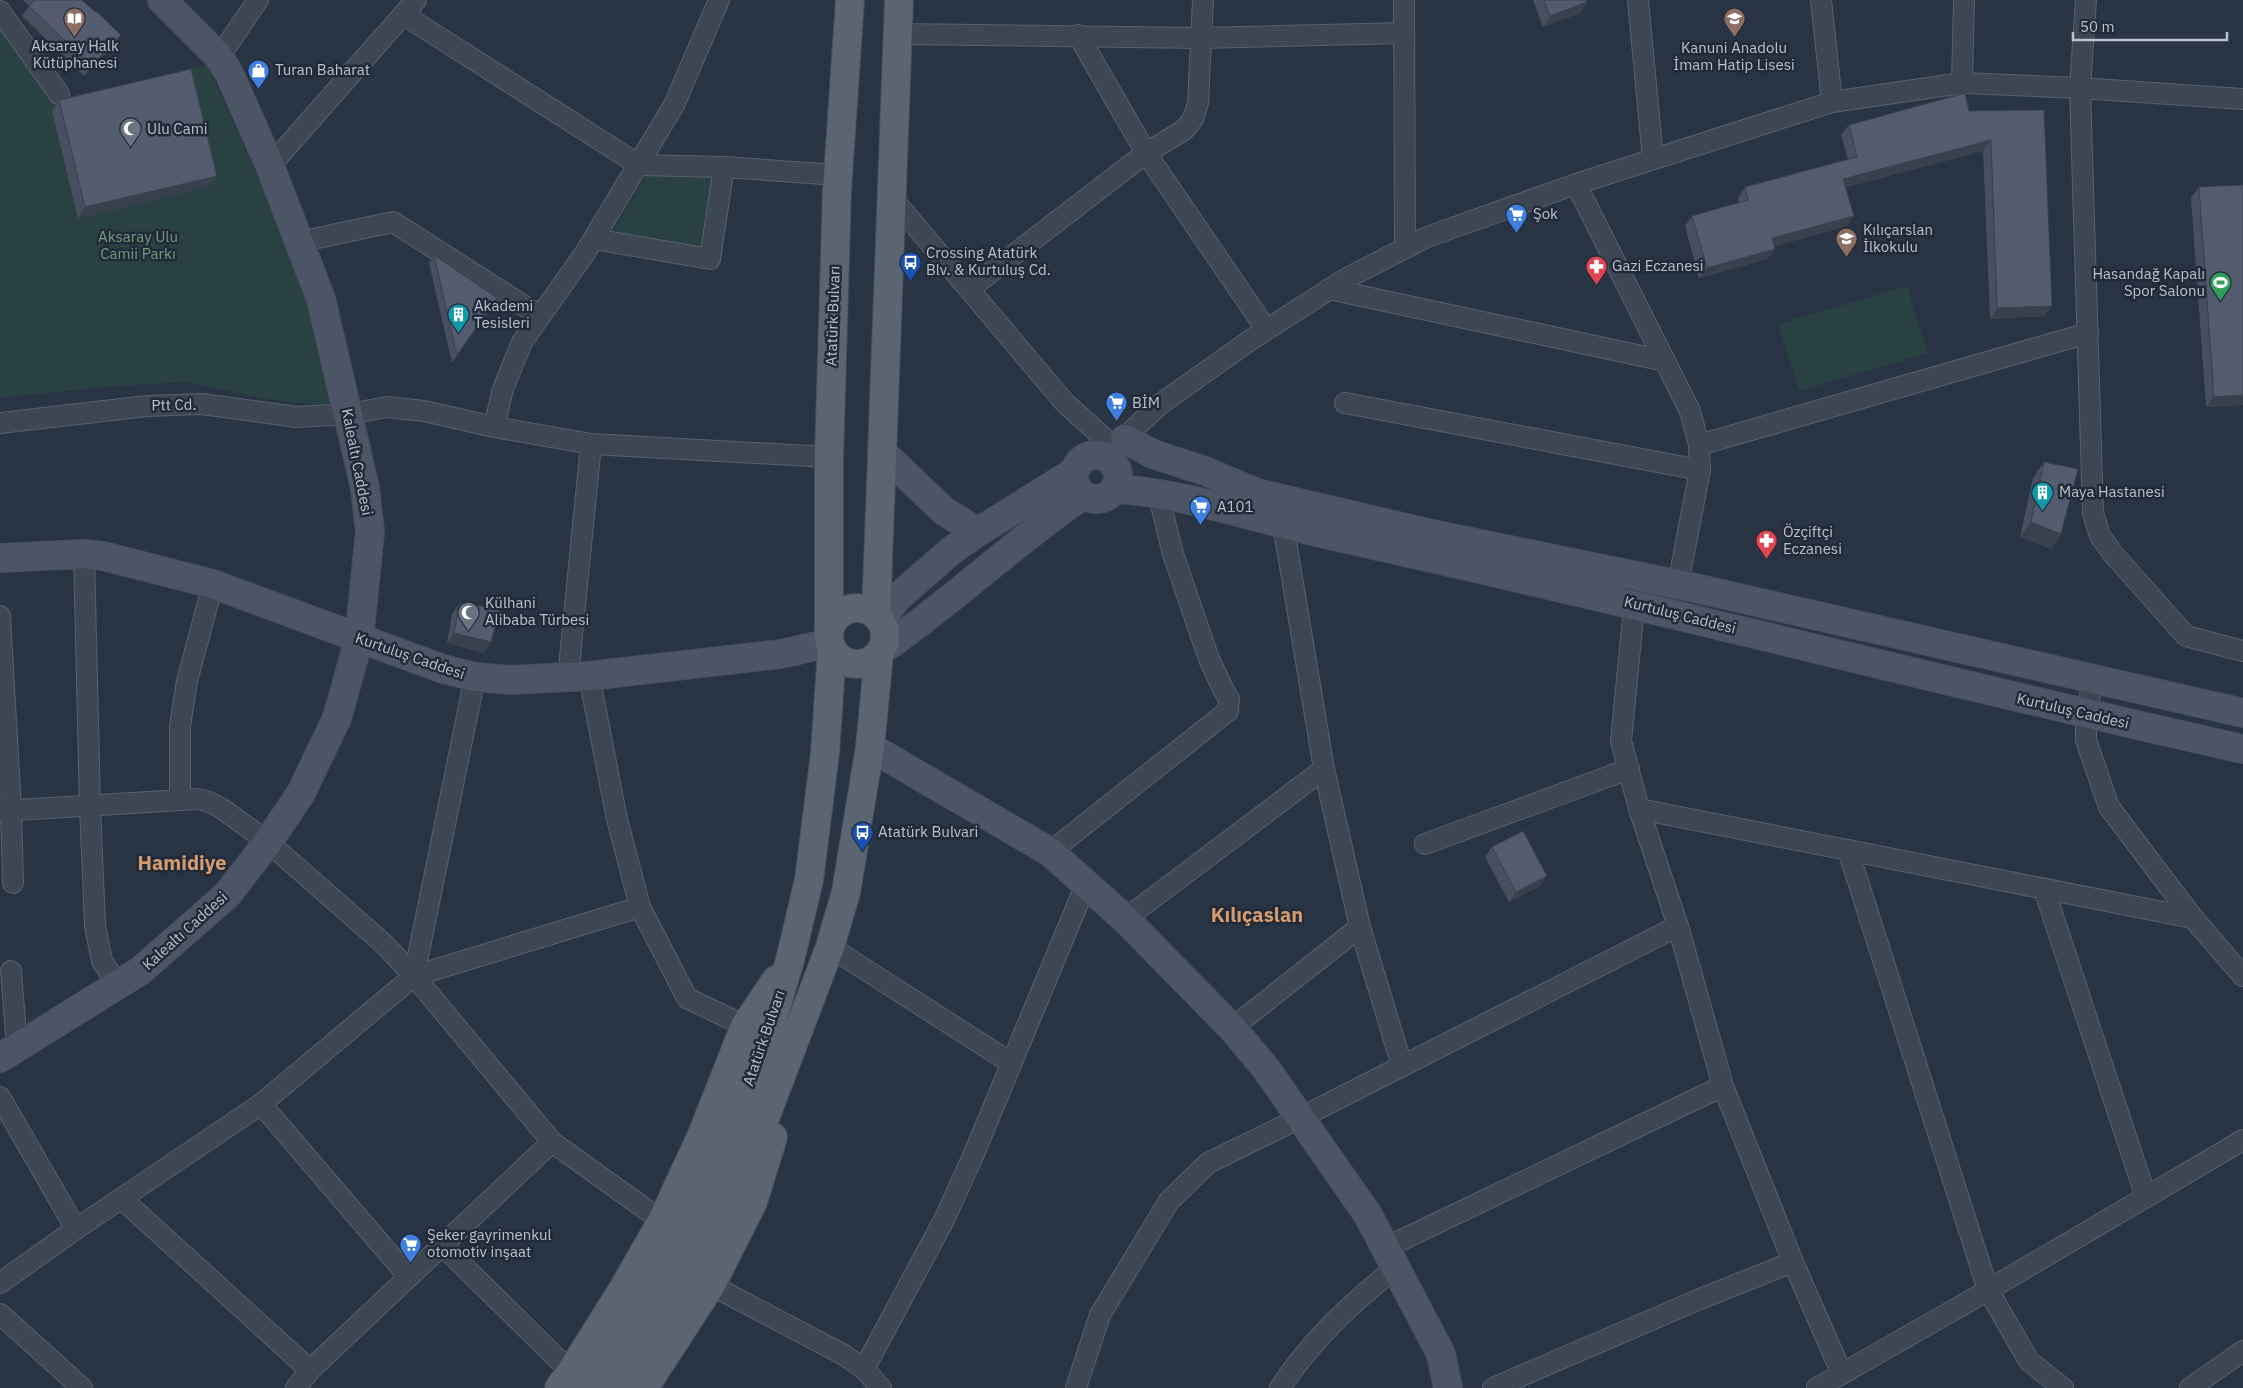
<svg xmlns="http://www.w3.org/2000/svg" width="2243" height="1388" viewBox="0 0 2243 1388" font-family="'IBM Plex Sans',sans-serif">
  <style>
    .green { fill: #2a4144 }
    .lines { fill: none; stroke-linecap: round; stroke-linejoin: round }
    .street-casing { stroke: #58606d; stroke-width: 22 }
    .secondary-casing { stroke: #464e5c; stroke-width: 30 }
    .primary-casing { stroke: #464e5c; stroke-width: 30 }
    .street { stroke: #3d4653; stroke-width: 20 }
    .secondary { stroke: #4b5566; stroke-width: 28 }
    .primary { stroke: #5b6572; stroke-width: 28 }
    .wall { fill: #474f5f }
    .shaded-wall { fill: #39404d }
    .building { fill: #525c6e; stroke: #39404d }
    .labels { text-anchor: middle; stroke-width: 5; stroke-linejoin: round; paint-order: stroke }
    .poi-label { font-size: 15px; fill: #bac1cc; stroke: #212a38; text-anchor: start }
    .park-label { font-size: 15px; fill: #729c7c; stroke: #212a38 }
    .street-label { font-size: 15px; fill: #bac1cc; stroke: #212a38 }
    .district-label { font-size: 20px; font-weight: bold; fill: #d39b6e; stroke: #212a38 }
  </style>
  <rect width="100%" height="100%" fill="#283343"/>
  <g class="green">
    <path d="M0 21 58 104 207 64 309 291 340 408 260 398 187 382 114 386 0 398Z"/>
    <path d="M646 176 712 177 701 247 612 233Z"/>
    <path d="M1907 286 1928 353 1799 391 1778 324Z"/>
  </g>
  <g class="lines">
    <defs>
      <g id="street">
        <path d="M1404 0 1405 248"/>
        <path d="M1638 0 1653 159"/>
        <path d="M1821 0 1832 102"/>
        <path d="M2086 0 2080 88 2093 513 2100 536 2114 555 2186 636 2243 651"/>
        <path d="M0 11 59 94"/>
        <path d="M404 15 639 165 724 167 838 175"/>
        <path d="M898 34 1201 38 1404 33"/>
        <path d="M1078 35 1146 153 1266 329"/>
        <path d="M219 57 258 0"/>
        <path d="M1962 83 1964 0"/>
        <path d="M270 166 416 0"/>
        <path d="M1576 184 1690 411 1699 445 1700 470 1678 584"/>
        <path d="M892 198 1065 403 1114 447"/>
        <path d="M594 239 710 259 724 167"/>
        <path d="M299 242 393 222 540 316"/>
        <path d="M969 289 1146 153 1184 130 1193 119 1198 103 1203 0"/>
        <path d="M1329 289 1665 361"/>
        <path d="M1345 403 1700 470"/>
        <path d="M0 423 147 406 202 404 297 417 349 414 387 407 424 411 494 427 591 444 829 457"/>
        <path d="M494 427 503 389 522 342 585 253 674 105 719 0"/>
        <path d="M1699 445 2088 333"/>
        <path d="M1104 457 1159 405 1252 339 1347 278 1427 237 1576 184 1832 102 1962 83 2080 88 2243 99"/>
        <path d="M1283 524 1324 769 1360 927 1402 1066"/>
        <path d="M84 554 90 806 95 926 102 961 118 985"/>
        <path d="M1637 576 1621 741 1639 809 1678 926 1723 1086 1793 1262 1842 1374"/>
        <path d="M0 616 11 810 13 883"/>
        <path d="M589 676 617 819 640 907 687 998 745 1026"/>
        <path d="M568 677 591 444"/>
        <path d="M2093 679 2086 715V740L2109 807 2193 918 2243 976"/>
        <path d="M180 800V726L187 681 213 584"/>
        <path d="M1639 809 2193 918"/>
        <path d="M0 811 198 799 209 802 221 808 268 842 384 944 414 976 552 1142 662 1221"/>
        <path d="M1425 844 1629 769"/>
        <path d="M1848 850 1988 1290 2029 1361 2063 1388"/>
        <path d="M1050 852 1228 711 1229 699 1223 689 1209 659 1173 554 1158 493"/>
        <path d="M2044 889 2146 1197"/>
        <path d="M1125 919 1324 769"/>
        <path d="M830 947 1011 1063"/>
        <path d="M11 971 17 1048"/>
        <path d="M414 976 475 677"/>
        <path d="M1232 1028 1360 927"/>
        <path d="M0 1097 76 1229"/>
        <path d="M261 1104 409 1277"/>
        <path d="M122 1199 310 1370"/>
        <path d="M442 1245 571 1372"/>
        <path d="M1385 1248 1723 1086"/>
        <path d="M0 1283 76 1229 261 1104 414 976 640 907"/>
        <path d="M711 1285 844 1355 864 1369 881 1388"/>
        <path d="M0 1314 82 1388"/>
        <path d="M864 1369 944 1220 973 1156 1086 884"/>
        <path d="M296 1388 310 1370 552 1142"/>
        <path d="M1076 1388 1100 1315 1169 1201 1208 1163 1300 1118 1678 926"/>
        <path d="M1280 1388C1312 1339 1351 1304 1395 1268"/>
        <path d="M1493 1388 1700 1299 1793 1262"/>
        <path d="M1817 1388 1966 1303 2243 1140"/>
        <path d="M2190 1388 2243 1351"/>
      </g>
      <g id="secondary">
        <path d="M1125 439 1153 454 1205 471 1257 493 1274 497 1432 534 1695 588 2243 713"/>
        <path d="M883 453 944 511 978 532 1074 472"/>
        <circle cx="1096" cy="477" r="22"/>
        <path d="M1115 489C1171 492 1225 509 1280 523 1334 537 1389 548 1444 561 1711 621 1976 690 2243 749"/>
        <path d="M0 558 84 554 103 556 213 584 443 669 475 677 510 680 589 676 781 654 829 643"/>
        <path d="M881 620 897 598 952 550 978 532"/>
        <path d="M882 650C952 602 1013 543 1083 495"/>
        <path d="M870 747 1050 852 1125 919 1232 1028 1267 1070 1368 1215 1441 1354 1448 1388"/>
        <path d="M0 1058 140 971 227 895 268 842 301 793 337 718 359 639 370 532 365 488 321 299 270 166 229 73 219 57 162 0"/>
      </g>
      <g id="primary">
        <circle cx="857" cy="636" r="28"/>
        <path d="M876 615 899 0"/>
        <path d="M829 632V457L837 190 850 0"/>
        <path d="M559 1388 571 1372 623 1289 662 1221 701 1137 745 1026 776 980"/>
        <path d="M582 1388 660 1275 724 1150 768 1034 790 960 809 880 825 753 832 650"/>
        <path d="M613 1388 686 1281 756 1142 830 947 846 892 870 747 879 654"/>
        <path d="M644 1388 711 1285 753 1202 773 1137"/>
      </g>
    </defs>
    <use href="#street" class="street-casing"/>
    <use href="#secondary" class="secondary-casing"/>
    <use href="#primary" class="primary-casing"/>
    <use href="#street" class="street"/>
    <use href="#secondary" class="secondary"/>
    <use href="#primary" class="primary"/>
  </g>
  <g class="wall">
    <path d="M23 0H82L121 35 114 45 84 76 22 16 29 6Z"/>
    <path d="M1533 0H1586L1587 2 1580 13 1543 27Z"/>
    <path d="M59 100 217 176 209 186 78 218 52 111Z"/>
    <path d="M2044 110 2052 306 2044 316 1990 319 1983 151 1846 187 1854 216 1847 226 1774 246 1775 249 1767 259 1699 278 1685 226 1692 216 1739 203 1738 198 1745 187 1848 159 1841 135 1849 125 1969 111Z"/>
    <path d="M2243 185V405L2206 407 2191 198 2199 187Z"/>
    <path d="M434 255 497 298 452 363 429 263Z"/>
    <path d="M2044 462 2061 534 2051 549 2020 537 2033 478Z"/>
    <path d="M460 603 491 642 484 653 447 643 452 614Z"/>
    <path d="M1492 847 1540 886 1509 902 1485 857Z"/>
  </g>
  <g class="shaded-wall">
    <path d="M1587 2 1580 13 1543 27 1550 16Z"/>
    <path d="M121 35 114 45 84 76 91 66Z"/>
    <path d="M1991 140 1983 151 1836 190 1843 179Z"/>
    <path d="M217 176 209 186 78 218 85 207Z"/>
    <path d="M1854 216 1847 226 1765 249 1772 238Z"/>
    <path d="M1775 249 1767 259 1699 278 1707 268Z"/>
    <path d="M2052 306 2044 316 1990 319 1997 308Z"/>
    <path d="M2243 395V405L2206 407 2214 397Z"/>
    <path d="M2031 522 2061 534 2051 549 2020 537Z"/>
    <path d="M454 633 491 642 484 653 447 643Z"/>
    <path d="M1547 876 1540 886 1509 902 1516 892Z"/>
  </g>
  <g class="building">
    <path d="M35 0H82L95 12 96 11 121 35 91 66 29 6Z"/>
    <path d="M1544 0H1586L1587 2 1550 16Z"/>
    <path d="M191 69 217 176 85 207 59 100Z"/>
    <path d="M1965 93 1969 111 2044 110 2052 306 1997 308 1991 140 1843 179 1854 216 1772 238 1775 249 1707 268 1692 216 1748 200 1745 187 1857 157 1849 125Z"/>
    <path d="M2243 185V395L2214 397 2199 187Z"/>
    <path d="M434 255 497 298 457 355Z"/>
    <path d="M2044 462 2078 469 2061 534 2031 522Z"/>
    <path d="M460 603 500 609 491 642 454 633Z"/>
    <path d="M1523 831 1547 876 1516 892 1492 847Z"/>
  </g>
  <defs>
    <symbol id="library-pin" viewBox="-11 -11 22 30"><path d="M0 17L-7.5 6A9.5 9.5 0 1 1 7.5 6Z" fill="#8d6e63" stroke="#212a38"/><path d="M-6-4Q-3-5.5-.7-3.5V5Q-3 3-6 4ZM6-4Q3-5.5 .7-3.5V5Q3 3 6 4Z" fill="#fff"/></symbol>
    <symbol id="school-pin" viewBox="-11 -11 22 30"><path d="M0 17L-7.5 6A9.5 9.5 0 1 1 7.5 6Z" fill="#8d6e63" stroke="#212a38"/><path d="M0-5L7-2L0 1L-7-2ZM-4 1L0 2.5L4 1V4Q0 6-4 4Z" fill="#fff"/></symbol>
    <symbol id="shop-pin" viewBox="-11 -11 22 30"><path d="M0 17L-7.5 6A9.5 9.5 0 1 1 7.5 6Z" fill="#3f7fe0" stroke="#212a38"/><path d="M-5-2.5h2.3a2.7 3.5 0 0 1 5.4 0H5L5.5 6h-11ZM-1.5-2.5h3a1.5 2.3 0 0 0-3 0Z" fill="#fff"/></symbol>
    <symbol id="mosque-pin" viewBox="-11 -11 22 30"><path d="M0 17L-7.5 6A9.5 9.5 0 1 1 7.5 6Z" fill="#6b7280" stroke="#212a38"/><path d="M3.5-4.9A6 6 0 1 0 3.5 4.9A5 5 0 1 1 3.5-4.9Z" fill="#fff"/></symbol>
    <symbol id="supermarket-pin" viewBox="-11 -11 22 30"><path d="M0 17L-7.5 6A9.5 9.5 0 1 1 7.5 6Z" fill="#3f7fe0" stroke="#212a38"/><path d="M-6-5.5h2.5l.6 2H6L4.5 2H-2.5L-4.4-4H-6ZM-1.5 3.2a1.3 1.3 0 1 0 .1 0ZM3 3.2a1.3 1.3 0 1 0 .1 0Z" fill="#fff"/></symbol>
    <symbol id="bus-pin" viewBox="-11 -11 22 30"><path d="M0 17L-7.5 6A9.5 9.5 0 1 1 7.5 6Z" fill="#1a4fb4" stroke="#212a38"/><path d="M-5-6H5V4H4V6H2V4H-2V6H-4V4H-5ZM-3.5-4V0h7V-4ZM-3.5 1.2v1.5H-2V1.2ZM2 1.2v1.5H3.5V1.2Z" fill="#fff"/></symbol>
    <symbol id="pharmacy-pin" viewBox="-11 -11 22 30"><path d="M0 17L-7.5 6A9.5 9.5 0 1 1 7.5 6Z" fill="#e0444e" stroke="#212a38"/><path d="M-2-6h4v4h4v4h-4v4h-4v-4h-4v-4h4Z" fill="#fff"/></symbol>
    <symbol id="stadium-pin" viewBox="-11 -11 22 30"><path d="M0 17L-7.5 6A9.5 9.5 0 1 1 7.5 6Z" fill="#2e9e5b" stroke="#212a38"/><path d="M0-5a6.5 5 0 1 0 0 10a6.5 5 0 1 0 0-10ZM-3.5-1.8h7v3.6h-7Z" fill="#fff"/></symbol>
    <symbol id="building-pin" viewBox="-11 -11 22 30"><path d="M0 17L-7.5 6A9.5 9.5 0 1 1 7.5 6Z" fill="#0f9aa8" stroke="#212a38"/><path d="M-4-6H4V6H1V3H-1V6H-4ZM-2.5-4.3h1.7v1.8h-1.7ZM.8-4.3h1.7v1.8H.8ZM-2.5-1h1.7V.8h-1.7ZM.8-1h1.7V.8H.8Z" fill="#fff"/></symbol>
  </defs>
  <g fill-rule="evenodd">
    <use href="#library-pin" x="62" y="6" width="25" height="34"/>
    <use href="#school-pin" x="1722" y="6" width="25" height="34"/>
    <use href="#shop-pin" x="246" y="58" width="25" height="34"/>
    <use href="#mosque-pin" x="118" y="116" width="25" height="34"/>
    <use href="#supermarket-pin" x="1504" y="202" width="25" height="34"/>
    <use href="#school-pin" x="1834" y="226" width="25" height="34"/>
    <use href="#bus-pin" x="898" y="250" width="25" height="34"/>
    <use href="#pharmacy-pin" x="1584" y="254" width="25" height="34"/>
    <use href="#stadium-pin" x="2208" y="270" width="25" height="34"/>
    <use href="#building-pin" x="446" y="302" width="25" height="34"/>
    <use href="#supermarket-pin" x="1104" y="390" width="25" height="34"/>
    <use href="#building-pin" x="2030" y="480" width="25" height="34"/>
    <use href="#supermarket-pin" x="1188" y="494" width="25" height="34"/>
    <use href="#pharmacy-pin" x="1754" y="528" width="25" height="34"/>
    <use href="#mosque-pin" x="456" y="600" width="25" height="34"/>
    <use href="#bus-pin" x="850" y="820" width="25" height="34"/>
    <use href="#supermarket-pin" x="398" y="1232" width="25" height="34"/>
  </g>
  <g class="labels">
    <g class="poi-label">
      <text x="75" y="51" text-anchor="middle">Aksaray Halk<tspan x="75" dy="17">Kütüphanesi</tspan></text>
      <text x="1734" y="53" text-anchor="middle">Kanuni Anadolu<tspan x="1734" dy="17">İmam Hatip Lisesi</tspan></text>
      <text x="275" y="75">Turan Baharat</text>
      <text x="147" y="134">Ulu Cami</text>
      <text x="1533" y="219">Şok</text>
      <text x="1863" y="235">Kılıçarslan<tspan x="1863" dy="17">İlkokulu</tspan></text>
      <text x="926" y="258">Crossing Atatürk<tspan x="926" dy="17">Blv. &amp; Kurtuluş Cd.</tspan></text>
      <text x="1612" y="271">Gazi Eczanesi</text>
      <text x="2205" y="279" text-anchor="end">Hasandağ Kapalı<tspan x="2205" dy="17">Spor Salonu</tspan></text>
      <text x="474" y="311">Akademi<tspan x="474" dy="17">Tesisleri</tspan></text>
      <text x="1132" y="408">BİM</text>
      <text x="2059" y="497">Maya Hastanesi</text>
      <text x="1217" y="512">A101</text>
      <text x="1783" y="537">Özçiftçi<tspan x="1783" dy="17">Eczanesi</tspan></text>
      <text x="485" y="608">Külhani<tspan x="485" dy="17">Alibaba Türbesi</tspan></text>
      <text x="878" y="837">Atatürk Bulvari</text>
      <text x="427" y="1240">Şeker gayrimenkul<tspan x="427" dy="17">otomotiv inşaat</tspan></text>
    </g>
    <g class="park-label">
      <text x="138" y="242">Aksaray Ulu<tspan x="138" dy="17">Camii Parkı</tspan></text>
    </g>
    <g class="street-label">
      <text transform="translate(833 316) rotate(-88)" y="5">Atatürk Bulvarı</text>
      <text transform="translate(174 405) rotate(-1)" y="5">Ptt Cd.</text>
      <text transform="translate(357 462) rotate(79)" y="5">Kalealtı Caddesi</text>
      <text transform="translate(1680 615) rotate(14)" y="5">Kurtuluş Caddesi</text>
      <text transform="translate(410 656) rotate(19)" y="5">Kurtuluş Caddesi</text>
      <text transform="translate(2073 711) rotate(13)" y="5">Kurtuluş Caddesi</text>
      <text transform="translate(185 931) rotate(-42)" y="5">Kalealtı Caddesi</text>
      <text transform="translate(764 1038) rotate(-71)" y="5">Atatürk Bulvarı</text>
    </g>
    <g class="district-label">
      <text x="182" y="870">Hamidiye</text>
      <text x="1257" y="922">Kılıçaslan</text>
    </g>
  </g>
  <path d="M2073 32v8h154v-8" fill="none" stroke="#bac1cc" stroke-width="2.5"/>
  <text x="2080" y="32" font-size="15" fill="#bac1cc" stroke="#212a38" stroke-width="4" paint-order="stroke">50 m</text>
</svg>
